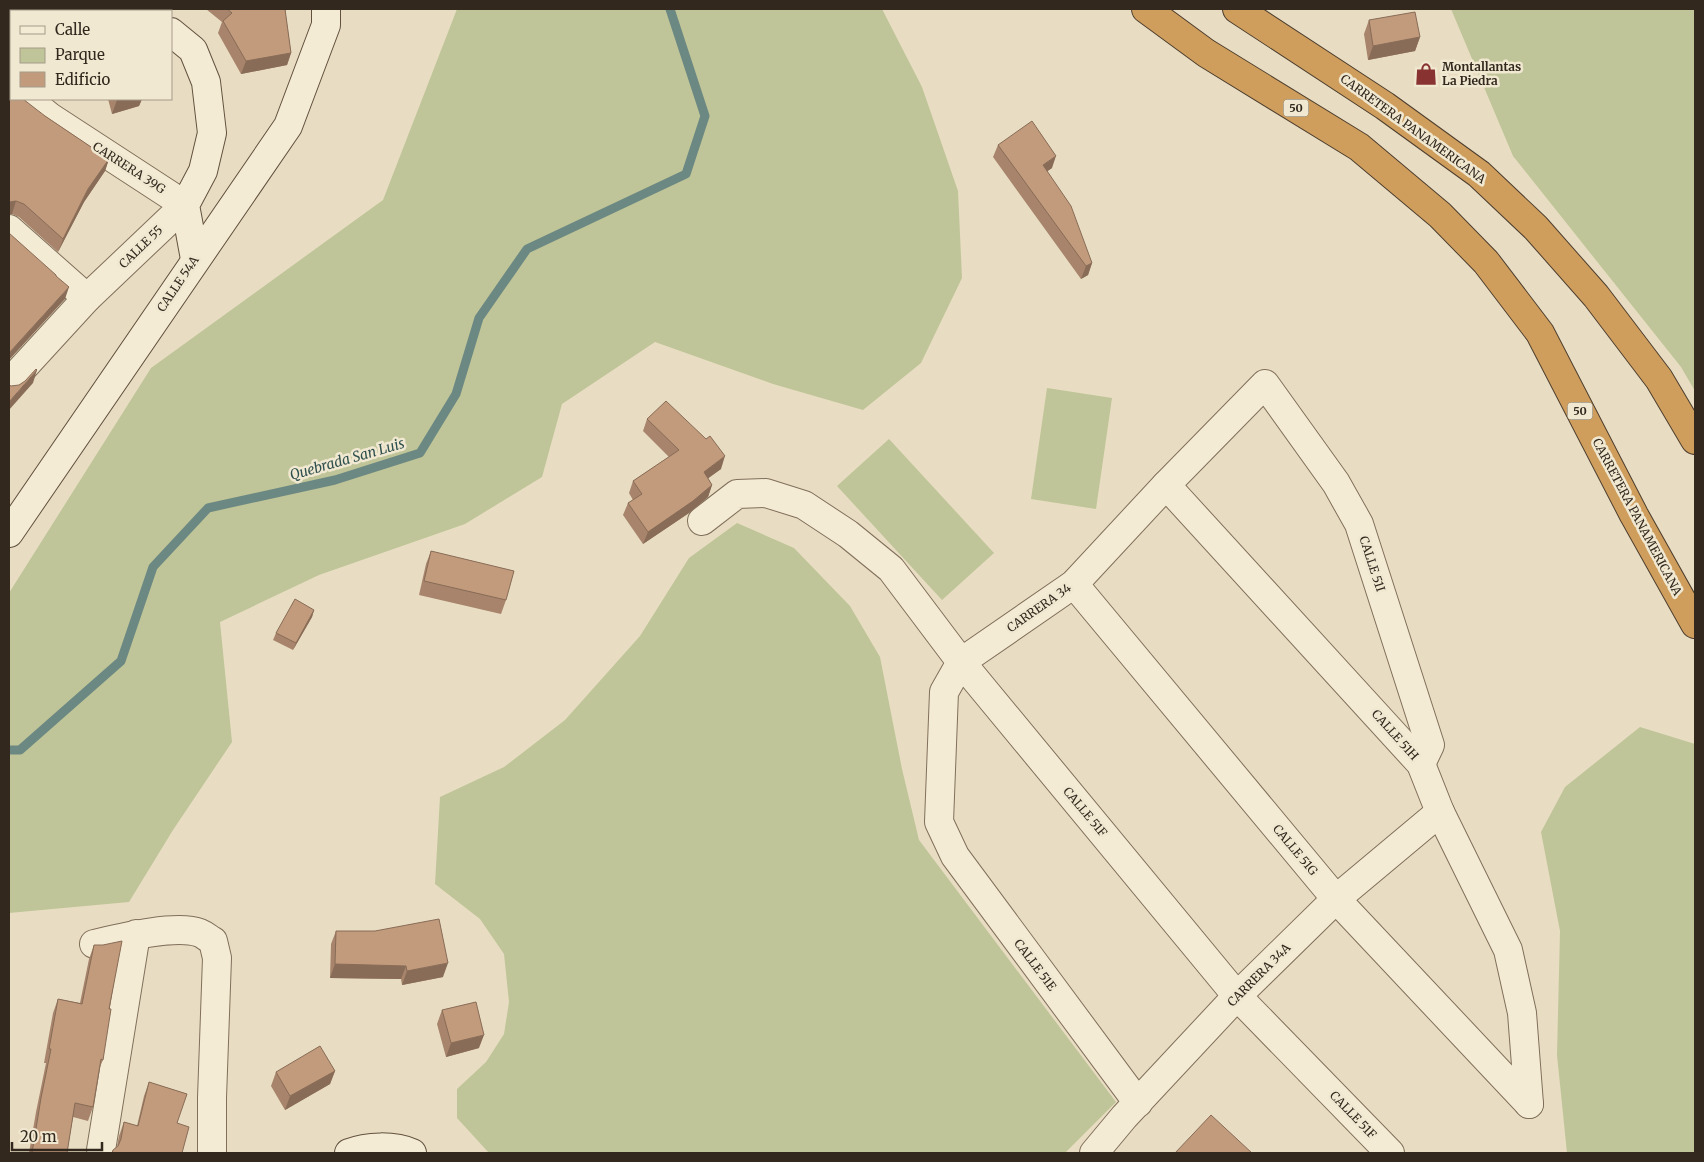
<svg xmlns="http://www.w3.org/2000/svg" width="1704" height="1162" viewBox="0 0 1704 1162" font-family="Merriweather,serif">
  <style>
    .green { fill: #bfc598 }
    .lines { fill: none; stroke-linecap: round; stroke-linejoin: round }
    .stream { stroke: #6c8882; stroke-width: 9 }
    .street-casing { stroke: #806f5b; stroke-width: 30 }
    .secondary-casing { stroke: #62513f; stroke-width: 30 }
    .highway-casing { stroke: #4e3e2f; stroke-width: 30 }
    .street { stroke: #f4ebd4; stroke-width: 28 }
    .secondary { stroke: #f4ebd4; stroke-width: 28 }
    .highway { stroke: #cf9e5c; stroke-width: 28 }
    .wall { fill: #a7846b }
    .shaded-wall { fill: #886c57 }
    .building { fill: #c29a7c; stroke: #886c57 }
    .labels { text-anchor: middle; stroke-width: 5; stroke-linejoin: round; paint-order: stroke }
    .shield { fill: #f1e8d1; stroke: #6b6254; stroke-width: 1 }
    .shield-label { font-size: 11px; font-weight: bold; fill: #32281e }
    .poi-label { font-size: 12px; font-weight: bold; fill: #32281e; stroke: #f1e8d1; text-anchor: start }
    .street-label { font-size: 12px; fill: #32281e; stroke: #f1e8d1 }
    .water-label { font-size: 14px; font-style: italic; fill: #2f504e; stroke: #f1e8d1 }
  </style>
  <rect width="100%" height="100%" fill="#e8ddc2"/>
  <g class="green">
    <path d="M457 9H882L922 87 958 191 962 278 921 363 863 410 773 384 655 342 562 404 542 477 465 524 319 575 220 622 232 742 173 830 129 902 9 913V593L151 368 383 200Z"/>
    <path d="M1451 9H1695V391L1681 367 1513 156Z"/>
    <path d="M1047 388 1112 398 1096 509 1031 499Z"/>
    <path d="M889 439 994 553 942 600 837 486Z"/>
    <path d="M737 523 794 548 850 606 880 657 902 769 919 840 1116 1102 1065 1153H489L457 1118V1089L486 1062 504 1034 509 1002 504 954 480 919 435 884 440 797 504 767 565 720 640 636 689 558Z"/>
    <path d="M1640 727 1695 744V1153H1567L1557 1055 1560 931 1541 832 1565 787Z"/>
  </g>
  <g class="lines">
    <path class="stream" d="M9 750H20L121 661 153 567 208 508 335 480 420 453 456 394 479 318 527 249 686 174 705 116 670 9"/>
    <defs>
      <g id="street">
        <path d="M9 82 11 84"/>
        <path d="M9 229 87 298"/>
        <path d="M9 383 87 298 185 205 50 117 28 99"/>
        <path d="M1166 485 1421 764 1440 812 1508 950 1522 1013 1529 1104"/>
        <path d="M702 521 737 494 766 493 804 505 848 534 891 569 961 662 1237 996 1390 1153"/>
        <path d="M1074 584 1336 899 1529 1104"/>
        <path d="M94 944C120 938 176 924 200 933 205 935 209 939 213 941L217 958 212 1098V1153"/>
        <path d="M1138 1103 955 856 939 822 944 692 961 662 1074 584 1166 485 1265 384 1336 483 1359 524 1430 745 1421 764"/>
        <path d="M101 1150 136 934"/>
        <path d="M1094 1153 1124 1117 1237 996 1336 899 1440 812"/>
      </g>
      <g id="secondary">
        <path d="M142 9 145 11"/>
        <path d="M171 32 193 50 206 82 212 133 203 171 185 205 195 259"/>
        <path d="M9 533 288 126 326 25V9"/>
        <path d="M349 1153C367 1146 394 1145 412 1153"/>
      </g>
      <g id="highway">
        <path d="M1146 9 1206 53 1359 147 1440 215 1486 262 1540 333 1634 515 1695 624"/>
        <path d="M1237 9 1385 106 1479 174 1536 228 1596 296 1659 379 1695 440"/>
      </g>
    </defs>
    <use href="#street" class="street-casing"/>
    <use href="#secondary" class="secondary-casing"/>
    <use href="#highway" class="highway-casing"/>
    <use href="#street" class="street"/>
    <use href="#secondary" class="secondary"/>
    <use href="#highway" class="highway"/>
  </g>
  <g class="wall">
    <path d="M9 9H122L123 11H11V16Z"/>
    <path d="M206 9H285L291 53 287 65 241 74 218 33 222 22Z"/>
    <path d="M1369 20 1420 37 1415 51 1368 60 1364 34Z"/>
    <path d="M11 99 45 116 109 159 105 171 84 202 58 252 19 217 12 214Z"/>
    <path d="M108 99H142L139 106 112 114Z"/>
    <path d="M998 145 1052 168 1047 171 1092 263 1088 275 1081 279 993 157Z"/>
    <path d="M647 419 721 469 708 478 712 485 708 497 689 513 643 544 623 515 628 503 633 500 629 493 633 481 669 457 643 431Z"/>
    <path d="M431 551 506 600 501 614 419 595 426 564Z"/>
    <path d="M314 610 312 617 293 650 273 640 276 633Z"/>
    <path d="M336 931 443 977 402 985 401 979 330 978 331 944Z"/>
    <path d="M94 945 109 1009 103 1060 99 1069 93 1107 88 1121 73 1117 67 1153H29L36 1112 46 1063H44L53 1013 58 999 80 1003 89 959Z"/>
    <path d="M442 1010 479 1048 446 1057 437 1024Z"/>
    <path d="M335 1071 330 1084 285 1110 271 1086 276 1072Z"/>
    <path d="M149 1082 187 1094 117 1146 119 1136 124 1122 137 1126 144 1096Z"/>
  </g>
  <g class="shaded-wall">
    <path d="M13 9H32L31 11H12Z"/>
    <path d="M1420 37 1415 51 1368 60 1373 46Z"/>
    <path d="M291 53 287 65 241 74 246 61Z"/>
    <path d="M121 99H142L139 106 112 114 117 100Z"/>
    <path d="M1056 156 1052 168 1038 178 1043 165Z"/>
    <path d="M109 159 105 171 84 202 58 252 63 239 88 189Z"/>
    <path d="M16 201 12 214H9V202Z"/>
    <path d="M1092 263 1088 275 1081 279 1086 266Z"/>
    <path d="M69 287 65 299 9 360V353Z"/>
    <path d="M37 370 33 383 9 410V402Z"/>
    <path d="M725 456 721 469 699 485 704 472Z"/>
    <path d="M712 485 708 497 689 513 643 544 648 532Z"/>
    <path d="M314 610 312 617 293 650 296 643Z"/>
    <path d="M448 963 443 977 402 985 407 971Z"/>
    <path d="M335 964 406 966 401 979 330 978Z"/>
    <path d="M484 1035 479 1048 446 1057 451 1043Z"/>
    <path d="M335 1071 330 1084 285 1110 290 1096Z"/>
  </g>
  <g class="building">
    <path d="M39 9H122L123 11H40Z"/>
    <path d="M227 9H285L291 53 246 61 223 21 232 13Z"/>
    <path d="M1415 12 1420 37 1373 46 1369 20Z"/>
    <path d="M9 85 11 86V99H23L45 116 109 159 88 189 63 239 24 204 16 201 9 202Z"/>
    <path d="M1032 121 1056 156 1043 165 1071 206 1092 263 1086 266 998 145Z"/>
    <path d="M9 233 56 275V276L69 287 9 353Z"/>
    <path d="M36 369 37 370 9 402V385L11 386 19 385 25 381Z"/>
    <path d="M666 401 706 439 710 436 725 456 704 472 712 485 693 501 648 532 628 503 642 494 633 481 679 450 647 419Z"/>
    <path d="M431 551 514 571 506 600 424 581Z"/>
    <path d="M295 599 314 610 296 643 276 633Z"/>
    <path d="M439 919 448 963 407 971 406 966 335 964 336 931H375Z"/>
    <path d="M122 941 109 1009H111L103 1060 101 1059 93 1107 75 1103 67 1153H32L41 1098 51 1049H49L58 999 82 1004 94 945H103Z"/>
    <path d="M476 1002 484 1035 451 1043 442 1010Z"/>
    <path d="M320 1046 335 1071 290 1096 276 1072Z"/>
    <path d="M149 1082 187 1094 177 1123 189 1127 182 1153H112L113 1150 118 1146 121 1139 124 1122 138 1126Z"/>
    <path d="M1211 1115 1252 1153H1175Z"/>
  </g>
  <defs>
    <symbol id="shop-bare" viewBox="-9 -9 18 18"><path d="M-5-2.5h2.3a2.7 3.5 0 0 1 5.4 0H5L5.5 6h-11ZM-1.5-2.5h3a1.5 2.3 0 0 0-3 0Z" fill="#883332" stroke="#f1e8d1" stroke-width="2.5" paint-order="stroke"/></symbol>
  </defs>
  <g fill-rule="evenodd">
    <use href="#shop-bare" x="1410" y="58" width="32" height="32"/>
  </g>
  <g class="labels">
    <g class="shield">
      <rect x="1283.5" y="99.5" width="25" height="17" rx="4"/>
      <rect x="1567.5" y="402.5" width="25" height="17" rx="4"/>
    </g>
    <g class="shield-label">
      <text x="1296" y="112">50</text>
      <text x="1580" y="415">50</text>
    </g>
    <g class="poi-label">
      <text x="1442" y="71">Montallantas<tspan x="1442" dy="14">La Piedra</tspan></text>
    </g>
    <g class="street-label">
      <text transform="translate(1413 129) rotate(36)" y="4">CARRETERA PANAMERICANA</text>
      <text transform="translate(129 168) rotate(33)" y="4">CARRERA 39G</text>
      <text transform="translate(141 247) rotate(-44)" y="4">CALLE 55</text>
      <text transform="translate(178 284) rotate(-56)" y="4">CALLE 54A</text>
      <text transform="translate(1637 517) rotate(62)" y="4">CARRETERA PANAMERICANA</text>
      <text transform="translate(1372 564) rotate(72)" y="4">CALLE 51I</text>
      <text transform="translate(1039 608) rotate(-35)" y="4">CARRERA 34</text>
      <text transform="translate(1395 735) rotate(48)" y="4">CALLE 51H</text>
      <text transform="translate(1085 812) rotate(50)" y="4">CALLE 51F</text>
      <text transform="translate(1295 850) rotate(50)" y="4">CALLE 51G</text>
      <text transform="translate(1035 965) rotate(53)" y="4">CALLE 51E</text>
      <text transform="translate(1259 975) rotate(-45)" y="4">CARRERA 34A</text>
      <text transform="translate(1353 1115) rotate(46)" y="4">CALLE 51F</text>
    </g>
    <g class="water-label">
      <text transform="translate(347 459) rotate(-16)" y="5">Quebrada San Luis</text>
    </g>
  </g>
  <rect width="1704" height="1162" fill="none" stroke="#32281e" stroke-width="20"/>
  <rect x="10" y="10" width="162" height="90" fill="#f1e8d1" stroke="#a59b89"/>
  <rect x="20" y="26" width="25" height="8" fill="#f4ebd4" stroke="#a59b89"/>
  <text x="55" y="35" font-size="15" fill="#32281e">Calle</text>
  <rect x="20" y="48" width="25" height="15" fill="#bfc598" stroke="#a59b89"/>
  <text x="55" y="60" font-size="15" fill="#32281e">Parque</text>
  <rect x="20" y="72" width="25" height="15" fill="#c29a7c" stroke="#a59b89"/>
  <text x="55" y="85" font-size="15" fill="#32281e">Edificio</text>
  <path d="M12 1142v8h90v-8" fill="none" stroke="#32281e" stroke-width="2.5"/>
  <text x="20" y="1142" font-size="15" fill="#32281e" stroke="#f1e8d1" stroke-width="4" paint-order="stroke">20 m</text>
</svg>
